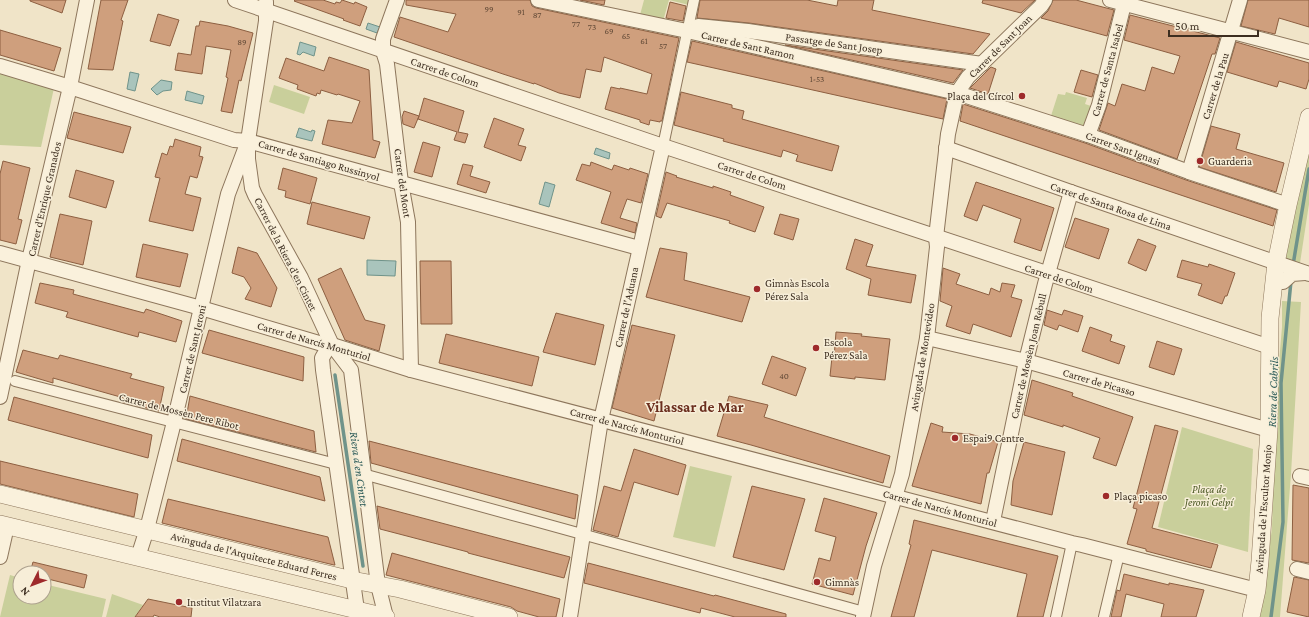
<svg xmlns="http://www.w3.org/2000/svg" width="1309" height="617" viewBox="0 0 1309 617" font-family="'Crimson Pro',serif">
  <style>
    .green { fill: #c9cf9b }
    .water { fill: #a9c4bc; stroke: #6f938a }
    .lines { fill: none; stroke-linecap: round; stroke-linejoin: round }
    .stream { stroke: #6f938a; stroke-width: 3.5 }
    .building { fill: #cf9f7d; stroke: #8d5f41 }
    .pedestrian-casing { stroke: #8d765c; stroke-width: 12 }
    .minor-casing { stroke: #8d765c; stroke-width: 16 }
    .tertiary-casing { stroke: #8d765c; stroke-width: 18 }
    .pedestrian { stroke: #faf1dc; stroke-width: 10 }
    .minor { stroke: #faf1dc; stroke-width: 14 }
    .tertiary { stroke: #faf1dc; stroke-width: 17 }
    .poi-dot { fill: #9e2a2b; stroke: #f7eed8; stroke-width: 1.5 }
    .labels { text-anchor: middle; stroke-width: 3; stroke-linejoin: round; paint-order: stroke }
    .number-label { font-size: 9px; fill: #624a37 }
    .street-label { font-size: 11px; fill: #3d2e20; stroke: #f7eed8 }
    .poi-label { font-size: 11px; fill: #3d2e20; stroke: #f7eed8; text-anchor: start }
    .park-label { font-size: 11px; font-style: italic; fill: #4d5a26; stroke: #f7eed8 }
    .water-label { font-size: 12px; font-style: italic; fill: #2f5d5a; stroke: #f7eed8 }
    .district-label { font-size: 15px; font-weight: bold; fill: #6b2e1e; stroke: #f7eed8 }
  </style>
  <rect width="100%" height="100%" fill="#f0e4c8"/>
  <g class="green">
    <path d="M644 0H690L689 5 669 0 663 21 640 15Z"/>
    <path d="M0 73 54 88 41 147 0 145Z"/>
    <path d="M274 85 310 97 304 114 269 102Z"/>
    <path d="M1066 92 1087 98 1085 104 1091 106 1083 130 1050 119 1058 94 1065 95Z"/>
    <path d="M1309 140V204L1300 263 1283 259Z"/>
    <path d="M1282 301 1301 302 1291 474 1280 617H1260L1272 528 1276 398 1282 327Z"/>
    <path d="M1182 427 1253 449 1248 552 1158 527Z"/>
    <path d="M690 466 732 476 715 547 673 537Z"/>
    <path d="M10 575 20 578V597H44V584L106 599 102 617H0Z"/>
    <path d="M112 594 143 605 135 617H106Z"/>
  </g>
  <g class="water">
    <path d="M368 23 380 27 377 33 366 29Z"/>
    <path d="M300 42 316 47 314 56 303 52 300 55 297 54Z"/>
    <path d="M130 72 139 74 135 91 127 89Z"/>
    <path d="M161 80 172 82 171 90 163 91 157 95 151 89Z"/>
    <path d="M187 91 204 96 202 104 185 100Z"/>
    <path d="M299 128 311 132 312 130 315 131 312 141 296 137Z"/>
    <path d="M596 148 610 153 609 159 594 154Z"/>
    <path d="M545 182 555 185 549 207 539 204Z"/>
    <path d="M367 260 396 261 395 276 367 275Z"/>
  </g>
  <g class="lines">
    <g class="stream">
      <path d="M1293 265 1309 169"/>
      <path d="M335 375 363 566"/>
      <path d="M1271 617 1283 522 1281 383 1291 281"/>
    </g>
  </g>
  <g class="building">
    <path d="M30 0H66L62 13 30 1Z"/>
    <path d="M101 0H128L121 20 123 21 113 70 88 69Z"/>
    <path d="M295 0H323L335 4 336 2 340 3 342 0 354 4 355 2 367 7 360 26 343 20 344 19 294 1Z"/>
    <path d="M406 0H530L532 6 536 8 679 38 662 121H660V122L650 120 649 125 640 122V120L605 109 611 87 620 89V88L647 94 652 74 604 57 601 72 586 69 580 98 559 93 534 83V84L503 74 394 37 400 17 448 32 456 14 406 5Z"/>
    <path d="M580 0H605L604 5Z"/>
    <path d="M700 0H807L837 6 838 0H874L872 10 990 34 973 54 749 23 697 18Z"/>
    <path d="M983 0H1035L1021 13 982 3Z"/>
    <path d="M1053 0H1076L1114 10 1107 36 1041 18 1048 11Z"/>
    <path d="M1248 0H1309V27L1279 18 1275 34 1241 26Z"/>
    <path d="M670 2 686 6 683 21 666 18Z"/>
    <path d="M158 14 179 20 170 46 150 41Z"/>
    <path d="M1130 15 1220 38 1215 54H1212L1177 159 1099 130 1108 103 1115 106 1122 84 1145 91 1152 67 1174 74 1180 56 1124 40Z"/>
    <path d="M200 21 228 26 253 33 241 81 239 80 232 113 221 111 228 78 226 77 231 50 206 46 202 74 175 70 178 53 191 55 196 26H199Z"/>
    <path d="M0 30 61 48 54 71 0 55Z"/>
    <path d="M692 41 947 99 943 119 687 62Z"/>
    <path d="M1236 42 1309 63V79L1306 89 1279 81 1277 87 1227 72Z"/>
    <path d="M785 45 963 70 953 83Z"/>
    <path d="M329 57 369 70 373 140 380 142 375 158 322 144 328 120 352 123 360 101 338 94 337 95 321 90 320 94 317 93 316 96 297 89 298 85 279 78 286 58 324 71Z"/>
    <path d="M991 67 996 69 988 94 970 88Z"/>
    <path d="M1081 70 1098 75 1092 97 1074 92Z"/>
    <path d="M681 92 732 105V108L744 111 742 119 839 146 832 171 796 161 798 155 783 150 781 157 723 141 724 139 674 125Z"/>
    <path d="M424 98 464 111 458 132 468 134 465 143 454 140 457 132 418 119 419 116 414 128 403 124 402 117 404 111 419 116Z"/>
    <path d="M963 104 1085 143 1186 180 1277 210 1273 226 960 121Z"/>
    <path d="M74 112 131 127 123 153 67 138Z"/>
    <path d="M494 118 524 129 518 145 526 147 521 161 484 147Z"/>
    <path d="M1211 126 1240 134 1236 149 1284 163 1276 192 1199 167Z"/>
    <path d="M175 139 201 147 199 156 203 157 197 178 190 176 185 194 201 198 193 231 149 221 160 178 155 177 162 153 167 155 170 146 173 147Z"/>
    <path d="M423 142 440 147 432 177 414 172Z"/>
    <path d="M3 161 30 168 18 219 22 220 16 244 0 240V174Z"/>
    <path d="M591 162 612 170 614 165 629 170 630 168 648 174 641 203 627 199 620 218 637 223 635 233 601 223 611 192 576 180 582 164 590 166Z"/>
    <path d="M463 164 473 166 470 176 490 182 486 193 457 184Z"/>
    <path d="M283 168 317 178 310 204 285 197 286 191 278 189Z"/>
    <path d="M76 170 114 181 106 208 69 197Z"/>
    <path d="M666 172 677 176 676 177 713 188V186L731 192 730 195 764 207 755 232 729 223 730 221 667 203 661 218 656 216Z"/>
    <path d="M976 182 1054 208 1041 251 1014 242 1021 219 983 205 977 221 964 216Z"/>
    <path d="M312 202 370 217 364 239 307 224Z"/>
    <path d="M60 214 92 221 83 265 50 257Z"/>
    <path d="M780 214 799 219 793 240 774 234Z"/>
    <path d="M1075 218 1109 229 1099 259 1065 247Z"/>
    <path d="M855 239 873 245 866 266 916 275 911 303 868 295 871 279 846 269Z"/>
    <path d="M1138 239 1156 246 1146 271 1128 263Z"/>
    <path d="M143 244 188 254 180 287 136 277Z"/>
    <path d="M238 247 257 253 277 288 271 307 245 299 251 288 244 277 232 273Z"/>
    <path d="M660 248 687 253 684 280 750 297 742 322 646 297Z"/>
    <path d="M1182 260 1208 267 1209 264 1235 273 1227 296H1225L1222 304 1198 295 1202 284 1177 277Z"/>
    <path d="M420 261H451L452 324H421Z"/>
    <path d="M341 268 365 320 385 325 379 351 345 340 318 279Z"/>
    <path d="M943 268 960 274 956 284 989 295 991 288 1000 292 1002 283 1015 285 1011 297 1022 300 1011 337 973 324 970 334 946 326 952 306 940 301Z"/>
    <path d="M40 283 74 290 73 294 144 313 146 309 182 321 176 342 139 332 138 337 66 317 68 312 35 303Z"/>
    <path d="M1047 310 1062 315 1064 310 1083 316 1078 332 1059 325 1057 330 1044 325Z"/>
    <path d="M556 313 604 325 595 365 543 352Z"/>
    <path d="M632 325 675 335 654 421 612 408Z"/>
    <path d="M1090 327 1112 335 1110 341 1125 346 1119 364 1082 351Z"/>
    <path d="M209 330 304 357 303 381 202 353Z"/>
    <path d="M836 332 862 334 861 336 890 339 885 380 855 377V379L830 376 832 357 834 358Z"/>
    <path d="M446 334 539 357 532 386 439 363Z"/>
    <path d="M1157 341 1182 349 1174 375 1149 367Z"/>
    <path d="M23 350 58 359 60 355 132 374 130 378 164 387 159 411 122 402 124 398 53 378V383L16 372Z"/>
    <path d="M772 356 806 368 796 396 762 384Z"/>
    <path d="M1032 380 1073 393 1072 396 1133 417 1116 466 1093 458 1100 438 1063 425V427L1024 415Z"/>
    <path d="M190 396 314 431 316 452 186 419Z"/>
    <path d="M729 396 768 405 764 417 890 456 883 483 751 445 717 436Z"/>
    <path d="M14 397 152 435 148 458 8 420Z"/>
    <path d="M931 423 943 427 942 432 970 434 998 442 989 473H987L981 504 912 486Z"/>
    <path d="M1155 425 1178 431 1152 528 1218 545 1211 568 1146 551V549L1127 544 1137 509 1133 508Z"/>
    <path d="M182 439 320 477 325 501 177 461Z"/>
    <path d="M369 441 578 495 575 519 371 463Z"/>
    <path d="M1024 442 1065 452 1052 515 1011 505 1013 481Z"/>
    <path d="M634 449 686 465 678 495 634 482 618 537 593 530 604 486 621 491Z"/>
    <path d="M0 461 138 494 134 517 0 484Z"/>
    <path d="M1293 485 1309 488V563L1292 560Z"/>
    <path d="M752 486 805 499 784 570 733 557Z"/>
    <path d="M824 498 877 513 866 546 853 595 812 584 819 558 830 561 836 537 815 531Z"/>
    <path d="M168 499 328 537 335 565H334L162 523Z"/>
    <path d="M377 506 570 557 564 578 468 553V552L380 529Z"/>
    <path d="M914 520 1058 556 1043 617H1017L1027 574 932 550 914 617H891L911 545 909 544Z"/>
    <path d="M392 553 560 599 556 617H539L517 611 511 607 386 575Z"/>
    <path d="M33 562 87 575 84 588 44 578V573H30Z"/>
    <path d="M588 563 714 596 715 595 786 614V617H735L701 608 700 613 584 583Z"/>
    <path d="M1124 574 1169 585V583L1204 590 1196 617H1161L1164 604 1126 594 1121 617H1111L1117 590 1120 591Z"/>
    <path d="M1294 577 1309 580V617L1287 612Z"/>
    <path d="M148 599 192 608 191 617H160L154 615 153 617H135Z"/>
  </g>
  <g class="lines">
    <defs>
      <g id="pedestrian">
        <path d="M663 146 694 0"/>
        <path d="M15 381 336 464"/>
        <path d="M363 474C530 520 698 565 864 612"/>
        <path d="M1056 617 1072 543"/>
        <path d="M1104 617 1119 554"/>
      </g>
      <g id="minor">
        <path d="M235 0 663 146 1270 347"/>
        <path d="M397 0 383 39V51L387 64 401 183 408 222 411 370"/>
        <path d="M538 0 687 31 957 93 1088 135 1189 172 1288 205"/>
        <path d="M1110 0 1309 52"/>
        <path d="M266 2V21L248 141V159L252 188 255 195 301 278 332 345 351 370 378 585 386 617"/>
        <path d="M698 26 748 31 982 64"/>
        <path d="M0 66 70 87 234 140 248 141 639 248"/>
        <path d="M1088 135 1099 105 1125 0"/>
        <path d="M946 148 1071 192 1309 274"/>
        <path d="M1189 172 1240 0"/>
        <path d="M0 253 201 308 329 346 332 345 411 370 1072 543 1082 545 1257 590"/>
        <path d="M1274 281 1283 282 1292 274 1305 273"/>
        <path d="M927 338 1026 361 1269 430"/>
        <path d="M329 346 322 358 323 370 358 617"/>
        <path d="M0 397 29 260 70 87 87 0"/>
        <path d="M1300 476 1309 478"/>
        <path d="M993 521 1026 361 1045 284 1071 192"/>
        <path d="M0 557 7 526"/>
        <path d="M138 557 147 529 174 422 228 194 245 149"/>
        <path d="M1297 569 1309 572"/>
        <path d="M570 617 601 420 663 146"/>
        <path d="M863 617 874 566 902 474 927 338 937 247 936 237 948 134 957 93 968 77 1041 6 1045 0"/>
      </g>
      <g id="tertiary">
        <path d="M0 494 352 580 400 589 509 617"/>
        <path d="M0 524 386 617"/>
        <path d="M1251 617 1257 590 1260 561 1269 430 1270 318 1276 263 1288 205 1309 117"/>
      </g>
    </defs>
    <use href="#pedestrian" class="pedestrian-casing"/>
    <use href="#minor" class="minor-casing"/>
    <use href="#tertiary" class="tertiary-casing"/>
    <use href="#pedestrian" class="pedestrian"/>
    <use href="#minor" class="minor"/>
    <use href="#tertiary" class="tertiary"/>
  </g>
  <g class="poi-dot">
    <circle cx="1022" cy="96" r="4"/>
    <circle cx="1200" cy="161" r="4"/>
    <circle cx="757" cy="289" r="4"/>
    <circle cx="816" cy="348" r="4"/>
    <circle cx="955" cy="438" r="4"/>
    <circle cx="1106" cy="496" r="4"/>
    <circle cx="817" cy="582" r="4"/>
    <circle cx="179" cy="602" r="4"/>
  </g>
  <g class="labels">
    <g class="number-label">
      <text x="489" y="12">99</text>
      <text x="521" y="15">91</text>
      <text x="537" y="18">87</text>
      <text x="576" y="27">77</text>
      <text x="592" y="30">73</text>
      <text x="609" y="34">69</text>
      <text x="626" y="39">65</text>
      <text x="644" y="44">61</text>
      <text x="242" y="45">89</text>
      <text x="663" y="49">57</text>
      <text x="817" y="82">1-53</text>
      <text x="784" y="379">40</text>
    </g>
    <g class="street-label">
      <text transform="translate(834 43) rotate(8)" y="4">Passatge de Sant Josep</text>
      <text transform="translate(748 45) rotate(13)" y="4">Carrer de Sant Ramon</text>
      <text transform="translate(1000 46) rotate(-45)" y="4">Carrer de Sant Joan</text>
      <text transform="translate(1107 70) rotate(-75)" y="4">Carrer de Santa Isabel</text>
      <text transform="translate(445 72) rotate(19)" y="4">Carrer de Colom</text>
      <text transform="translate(1215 86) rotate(-73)" y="4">Carrer de la Pau</text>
      <text transform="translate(1123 148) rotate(20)" y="4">Carrer Sant Ignasi</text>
      <text transform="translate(319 160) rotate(16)" y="4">Carrer de Santiago Russinyol</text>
      <text transform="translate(752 175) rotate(18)" y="4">Carrer de Colom</text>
      <text transform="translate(403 183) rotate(82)" y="4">Carrer del Mont</text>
      <text transform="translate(44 199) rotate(-77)" y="4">Carrer d'Enrique Granados</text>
      <text transform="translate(1111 206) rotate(19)" y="4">Carrer de Santa Rosa de Lima</text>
      <text transform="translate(286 254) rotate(63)" y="4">Carrer de la Riera d'en Cintet</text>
      <text transform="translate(1059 278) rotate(18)" y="4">Carrer de Colom</text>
      <text transform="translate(626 307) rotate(-78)" y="4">Carrer de l'Aduana</text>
      <text transform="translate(314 341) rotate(16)" y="4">Carrer de Narcís Monturiol</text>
      <text transform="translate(192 349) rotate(-77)" y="4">Carrer de Sant Jeroni</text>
      <text transform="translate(1028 356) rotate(-77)" y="4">Carrer de Mossèn Joan Rebull</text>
      <text transform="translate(922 357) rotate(-81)" y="4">Avinguda de Montevideo</text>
      <text transform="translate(1099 382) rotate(16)" y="4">Carrer de Picasso</text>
      <text transform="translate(179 411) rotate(14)" y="4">Carrer de Mossèn Pere Ribot</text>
      <text transform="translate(627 426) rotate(15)" y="4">Carrer de Narcís Monturiol</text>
      <text transform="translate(940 508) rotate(15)" y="4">Carrer de Narcís Monturiol</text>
      <text transform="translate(1263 509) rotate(-86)" y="4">Avinguda de l'Escultor Monjo</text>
      <text transform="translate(254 556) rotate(14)" y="4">Avinguda de l'Arquitecte Eduard Ferres</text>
    </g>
    <g class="poi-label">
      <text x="1014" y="100" text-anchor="end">Plaça del Círcol</text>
      <text x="1208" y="165">Guarderia</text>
      <text x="765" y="287">Gimnàs Escola<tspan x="765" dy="13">Pérez Sala</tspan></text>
      <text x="824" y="346">Escola<tspan x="824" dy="13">Pérez Sala</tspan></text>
      <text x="963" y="442">Espai9 Centre</text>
      <text x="1114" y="500">Plaça picaso</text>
      <text x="825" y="586">Gimnàs</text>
      <text x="187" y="606">Institut Vilatzara</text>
    </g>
    <g class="park-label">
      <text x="1209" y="493">Plaça de<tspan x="1209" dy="13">Jeroni Gelpí</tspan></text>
    </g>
    <g class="water-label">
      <text transform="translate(1273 392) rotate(-88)" y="4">Riera de Cabrils</text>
      <text transform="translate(359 469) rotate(82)" y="4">Riera d'en Cintet</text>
    </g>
    <g class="district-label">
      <text x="695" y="412">Vilassar de Mar</text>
    </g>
  </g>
  <g transform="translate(32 585) rotate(228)"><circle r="19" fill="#f7eed8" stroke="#ada18e"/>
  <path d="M0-3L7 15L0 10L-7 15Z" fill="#9e2a2b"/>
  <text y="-6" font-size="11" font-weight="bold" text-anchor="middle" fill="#3d2e20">N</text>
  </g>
  <path d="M1169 30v6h89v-6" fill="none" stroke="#3d2e20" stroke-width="2"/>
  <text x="1175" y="30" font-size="12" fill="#3d2e20" stroke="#f7eed8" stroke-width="3" paint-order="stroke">50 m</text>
</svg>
